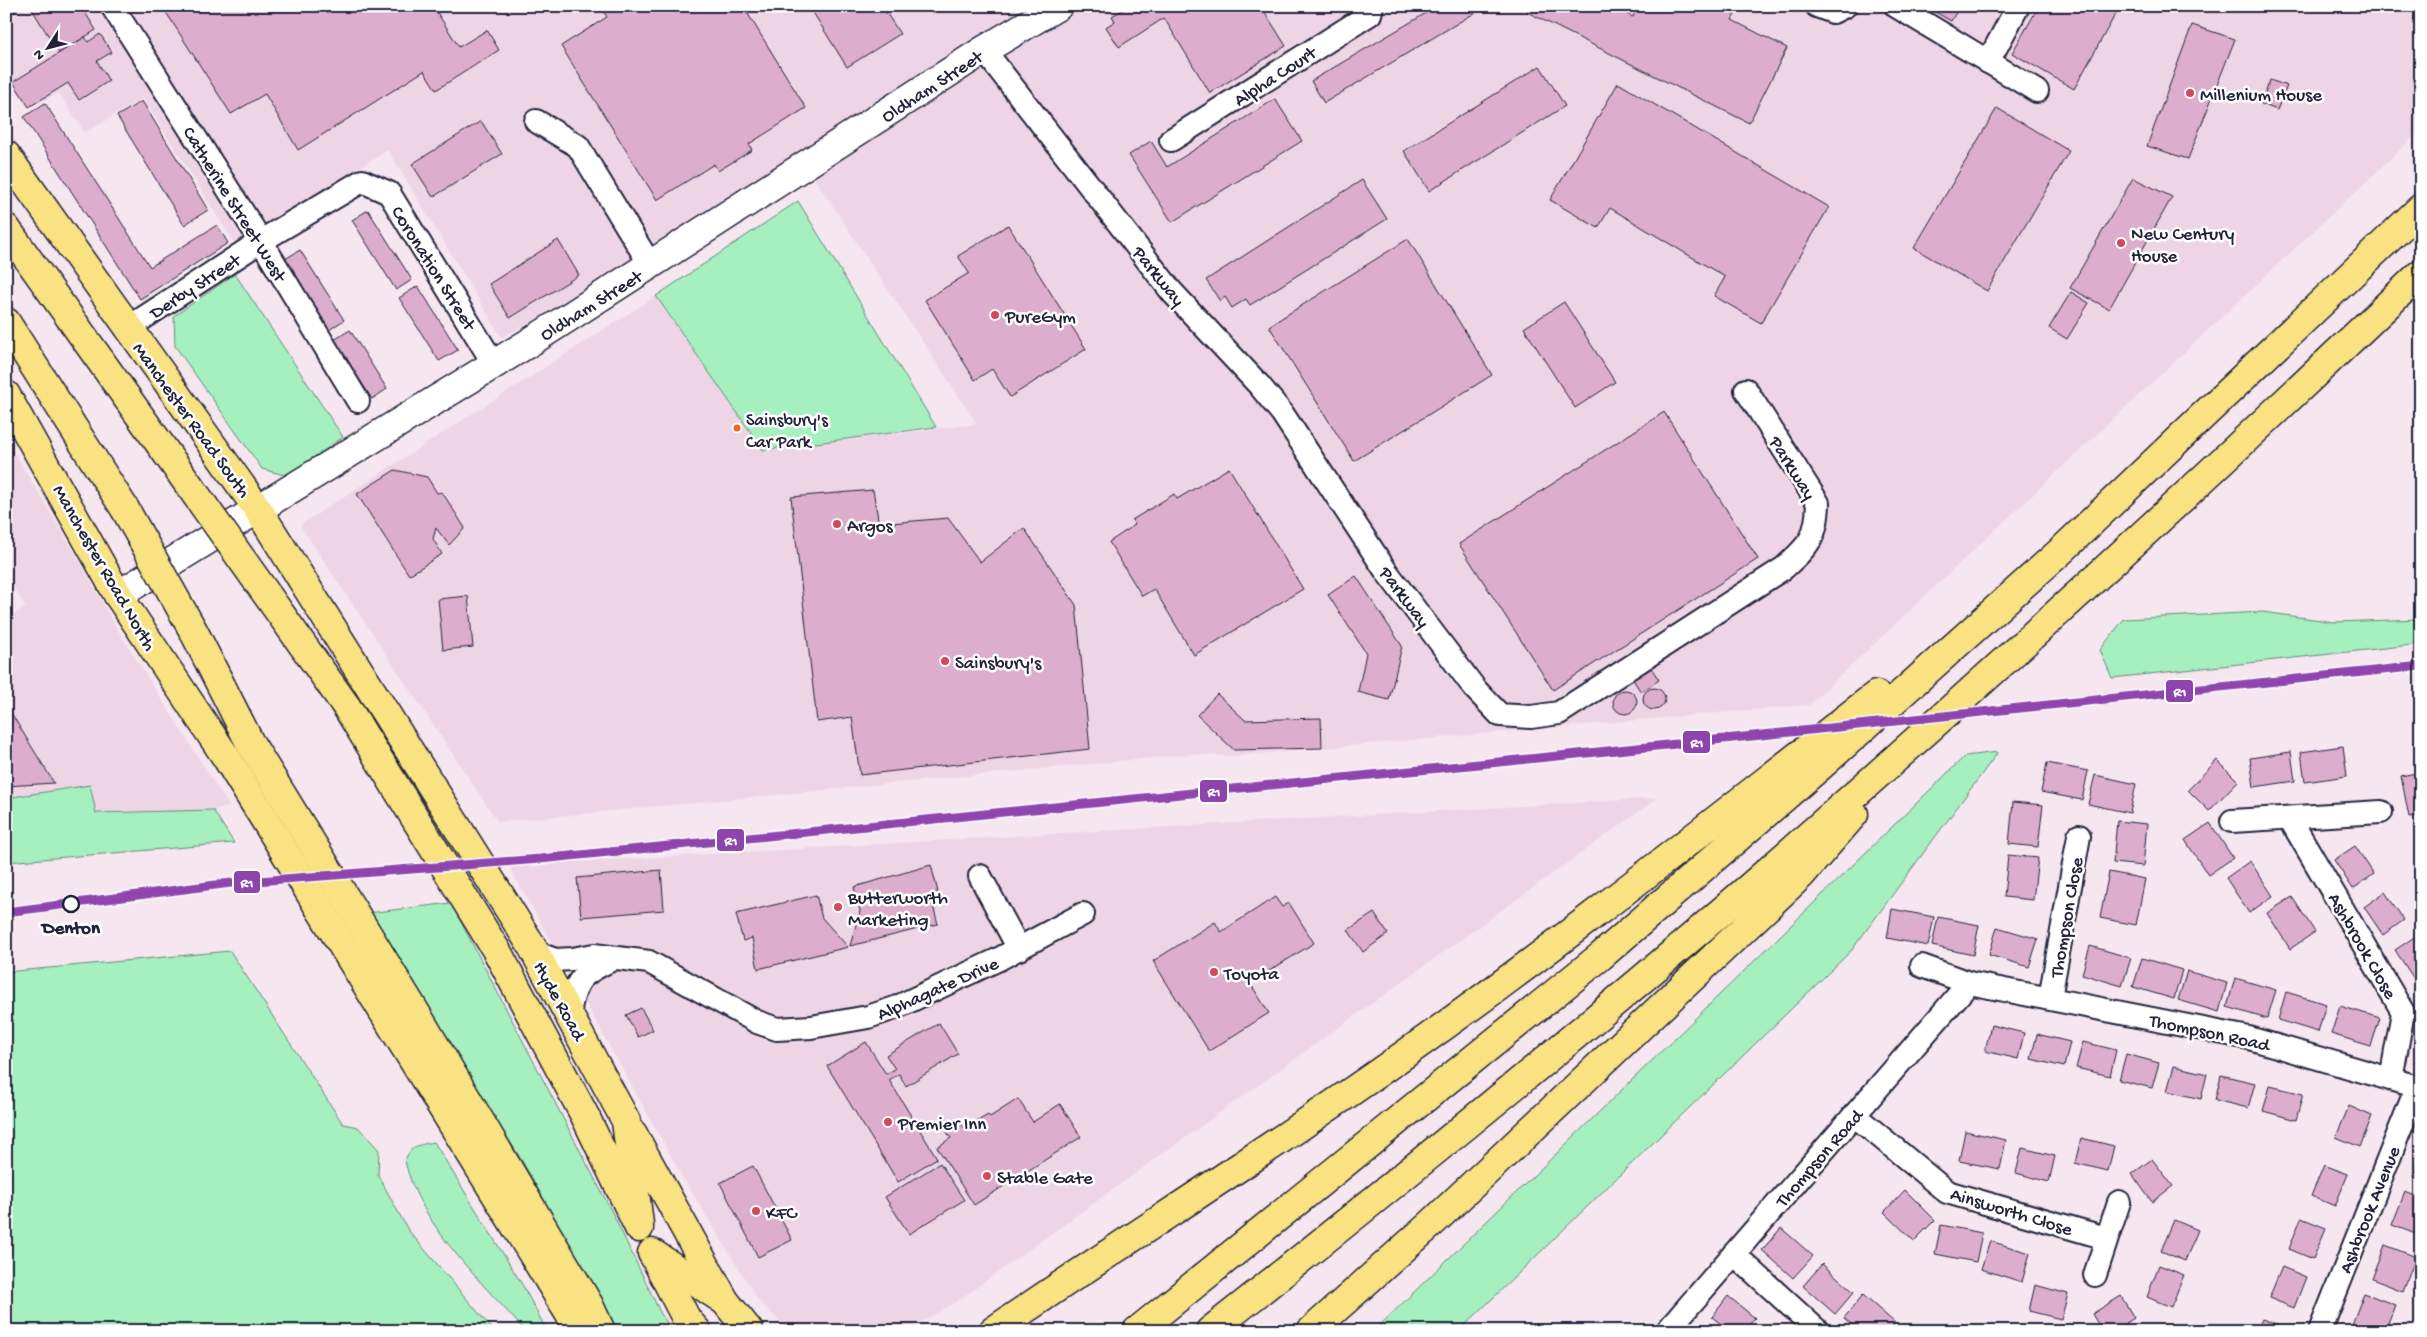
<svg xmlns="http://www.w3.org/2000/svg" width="2427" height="1337" viewBox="0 0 2427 1337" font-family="'Gochi Hand',sans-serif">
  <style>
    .built { fill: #eed5e6 }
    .green { fill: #a6efbe; stroke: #64887c }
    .building { fill: #ddadce; stroke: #22223b }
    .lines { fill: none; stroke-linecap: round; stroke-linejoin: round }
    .minor-casing { stroke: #22223b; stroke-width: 26 }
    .tertiary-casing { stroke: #22223b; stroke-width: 31 }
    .primary-casing { stroke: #22223b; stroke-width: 31 }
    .trunk-casing { stroke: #22223b; stroke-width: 31 }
    .motorway-casing { stroke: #22223b; stroke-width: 31 }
    .minor { stroke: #fff; stroke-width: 22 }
    .tertiary { stroke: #fff; stroke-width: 28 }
    .primary { stroke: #f8e281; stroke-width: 28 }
    .trunk { stroke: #f8e281; stroke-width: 28 }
    .motorway { stroke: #f8e281; stroke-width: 28 }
    .motorway-bridge-casing { stroke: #22223b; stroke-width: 31; stroke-linecap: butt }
    .motorway-bridge { stroke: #f8e281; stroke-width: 28 }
    .rail-1-casing { stroke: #fff; stroke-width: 12 }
    .rail-1 { stroke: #8e44ad; stroke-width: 9 }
    .poi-dot { fill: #d1495b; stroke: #fff; stroke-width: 2 }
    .bus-dot { fill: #f26522; stroke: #fff; stroke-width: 2 }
    .stop-dot { fill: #fff; stroke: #22223b; stroke-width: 2.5 }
    .labels { text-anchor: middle; stroke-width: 5; stroke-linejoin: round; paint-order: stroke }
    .bus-label { font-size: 18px; fill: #22223b; stroke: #fff; text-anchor: start }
    .street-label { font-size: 19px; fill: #22223b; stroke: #fff }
    .poi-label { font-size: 19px; fill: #22223b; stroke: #fff; text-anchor: start }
    .stop-label { font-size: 19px; font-weight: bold; fill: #22223b; stroke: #fff }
    .line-badge { stroke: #fff; stroke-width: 2 }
    .badge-label { font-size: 14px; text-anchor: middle; font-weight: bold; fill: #fff }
  </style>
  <rect width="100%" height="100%" fill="#f5e6f0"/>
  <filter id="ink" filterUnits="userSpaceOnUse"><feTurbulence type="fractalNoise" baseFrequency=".02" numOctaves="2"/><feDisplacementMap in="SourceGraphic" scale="10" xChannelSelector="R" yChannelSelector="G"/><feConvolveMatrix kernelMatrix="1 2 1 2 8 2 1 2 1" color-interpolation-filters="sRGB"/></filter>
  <g filter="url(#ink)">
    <g class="built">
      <path d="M6 6H2421V130L1809 705 1233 756 1193 754 498 822 300 525 656 296 763 450 977 424 801 158 658 248 502 338 388 150 235 244 143 98 85 133 59 93 29 107 6 75Z"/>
      <path d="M6 439 78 558 114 624 229 806 213 810 96 813 90 785 6 798V619L26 607 6 575Z"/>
      <path d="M1658 798 959 1300 905 1331H789L758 1300 685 1181 509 866Z"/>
    </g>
    <g class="green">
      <path d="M798 201 936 427 763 450 656 296Z"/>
      <path d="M235 274 343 437 288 476 262 469 175 346 174 316Z"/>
      <path d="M2263 612 2334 622 2421 619V644L2112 678 2100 650 2124 619Z"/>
      <path d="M1998 752 1851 951 1459 1331H1374L1965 756Z"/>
      <path d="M90 785 96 813 213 810 234 843 6 862V798Z"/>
      <path d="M451 903 612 1212 661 1314 673 1331H618L522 1161 368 913Z"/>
      <path d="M230 951 343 1124 358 1127 379 1150 378 1175 408 1230 494 1331H6V972Z"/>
      <path d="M434 1142 523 1286 547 1331H525C483 1283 419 1225 405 1161 410 1145 419 1145 434 1142Z"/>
    </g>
    <g class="building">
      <path d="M6 6H13L16 11 6 17Z"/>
      <path d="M30 6H81L96 30 59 53Z"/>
      <path d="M162 6H433L459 47 487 30 499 50 436 90 424 71 298 150 265 94 231 114Z"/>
      <path d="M600 6H743L806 108 749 144 752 150 718 171 714 164 657 200 561 46 607 17Z"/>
      <path d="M809 6H882L900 34 847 67Z"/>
      <path d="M1129 6H1261L1286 46 1210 93 1164 18 1119 47 1106 27 1115 21 1112 16Z"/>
      <path d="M1438 6H1482L1483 8 1324 103 1311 81Z"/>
      <path d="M1530 6H1625L1623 12 1633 17 1638 6H1739L1732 20 1787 48 1749 123 1527 12Z"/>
      <path d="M1925 6H1960L1951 21Z"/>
      <path d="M2039 6H2120L2074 89 2012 53Z"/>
      <path d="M2192 25 2235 39 2188 159 2147 146Z"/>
      <path d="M100 34 112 52 97 61 109 81 79 100 68 83 29 107 13 82 85 37 88 42Z"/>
      <path d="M1540 66 1565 106 1429 191 1404 151Z"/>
      <path d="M2270 80 2287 86 2277 110 2261 104Z"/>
      <path d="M1618 83 1829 207 1761 323 1714 296 1725 277 1610 208 1598 228 1550 200Z"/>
      <path d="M1275 99 1302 141 1172 222 1129 155 1151 141 1167 167Z"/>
      <path d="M142 101 208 210 184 225 117 116Z"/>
      <path d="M45 103 150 267 217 225 228 243 140 299 24 117Z"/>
      <path d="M1997 108 2069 151 1987 291 1914 248Z"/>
      <path d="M481 121 502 154 433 197 412 164Z"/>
      <path d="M2133 178 2172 197 2109 309 2070 288Z"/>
      <path d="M1362 180 1387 219 1250 305 1246 299 1232 308 1225 297 1220 301 1206 280Z"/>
      <path d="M368 210 412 280 396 290 352 220Z"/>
      <path d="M1008 225 1086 349 1010 397 992 369 975 380 925 300 969 273 958 256Z"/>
      <path d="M1408 239 1492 375 1354 461 1269 326Z"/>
      <path d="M558 240 579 275 510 318 489 284Z"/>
      <path d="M300 250 344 320 329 330 285 259Z"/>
      <path d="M418 286 458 350 439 361 399 298Z"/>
      <path d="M2071 292 2089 303 2067 339 2049 328Z"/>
      <path d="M1564 302 1615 382 1575 408 1524 328Z"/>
      <path d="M350 330 387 389 372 399 334 340Z"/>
      <path d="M1664 412 1758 559 1553 690 1459 544Z"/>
      <path d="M1229 468 1303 589 1194 655 1154 589 1142 596 1109 542 1135 525 1132 520 1174 494 1177 499Z"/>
      <path d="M395 470 427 477 437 493 442 492 465 528 449 545 436 528 433 539 442 554 409 575 357 494Z"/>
      <path d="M873 490 879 524 948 518 980 562 1024 528 1076 605 1090 749 860 775 852 717 817 722 791 497Z"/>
      <path d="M1356 576 1402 646 1389 700 1358 692 1366 653 1328 595Z"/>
      <path d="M468 596 473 647 443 650 438 599Z"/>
      <path d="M6 607 11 615 6 619Z"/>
      <path d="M1650 666 1659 680 1641 692 1632 678Z"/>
      <circle cx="1654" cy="699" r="11"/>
      <circle cx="1625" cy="702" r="12"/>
      <path d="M1217 694 1245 720 1321 718 1322 748 1234 750 1197 715Z"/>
      <path d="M6 705 54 783 6 786Z"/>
      <path d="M2343 746 2347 776 2305 782 2301 752Z"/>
      <path d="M2291 752 2295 781 2254 787 2250 758Z"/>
      <path d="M2217 760 2238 781 2209 811 2188 790Z"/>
      <path d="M2047 763 2088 771 2082 800 2041 792Z"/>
      <path d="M2421 772V815L2409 817 2401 776Z"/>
      <path d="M2095 775 2136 784 2130 813 2088 804Z"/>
      <path d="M2013 802 2043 805 2038 847 2009 844Z"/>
      <path d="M2117 821 2147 824 2143 866 2113 863Z"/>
      <path d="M2210 823 2233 858 2208 875 2185 840Z"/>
      <path d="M2355 846 2374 874 2353 889 2334 860Z"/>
      <path d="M2008 855 2038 858 2033 900 2004 897Z"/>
      <path d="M2250 861 2273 896 2249 913 2226 878Z"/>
      <path d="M931 865 938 892 930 894 938 924 850 946 860 911 854 887Z"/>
      <path d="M661 870 664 910 581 917 577 878Z"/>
      <path d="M2109 872 2145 879 2136 925 2100 918Z"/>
      <path d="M2385 892 2404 920 2383 935 2364 907Z"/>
      <path d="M816 895 822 918 848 947 758 969 752 938 743 941 736 914Z"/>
      <path d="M1275 897 1282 907 1289 903 1314 943 1250 983 1269 1013 1209 1051 1153 961 1215 922 1221 932Z"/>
      <path d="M2292 897 2315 932 2290 949 2267 913Z"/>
      <path d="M1892 909 1934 917 1928 946 1887 938Z"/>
      <path d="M1374 913 1388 934 1363 952 1348 930Z"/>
      <path d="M1938 917 1979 925 1973 955 1932 946Z"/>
      <path d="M1997 927 2038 939 2029 967 1989 955Z"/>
      <path d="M2416 936 2421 942V974L2414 979 2395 950Z"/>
      <path d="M2090 946 2131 958 2122 986 2082 974Z"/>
      <path d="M2142 958 2182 970 2174 999 2133 987Z"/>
      <path d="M2187 971 2227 983 2219 1012 2178 1000Z"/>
      <path d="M2235 978 2276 990 2267 1019 2227 1007Z"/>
      <path d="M2286 992 2326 1004 2318 1032 2278 1020Z"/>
      <path d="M2340 1006 2380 1018 2371 1046 2331 1034Z"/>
      <path d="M641 1008 653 1030 638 1037 626 1015Z"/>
      <path d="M939 1023 958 1054 906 1086 899 1074 889 1080 937 1158 898 1182 827 1066 866 1042 886 1074 895 1069 886 1055Z"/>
      <path d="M1991 1025 2024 1033 2018 1059 1985 1051Z"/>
      <path d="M2037 1034 2070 1042 2064 1067 2031 1059Z"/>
      <path d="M2083 1042 2116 1050 2110 1076 2076 1068Z"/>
      <path d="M2126 1054 2159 1063 2152 1088 2119 1080Z"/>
      <path d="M2174 1066 2207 1074 2201 1099 2167 1091Z"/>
      <path d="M2221 1075 2255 1083 2248 1108 2215 1100Z"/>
      <path d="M2270 1086 2303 1094 2296 1120 2263 1111Z"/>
      <path d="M1018 1099 1033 1122 1060 1104 1081 1137 974 1205 937 1147 951 1138 947 1132 961 1123 967 1132 978 1125 976 1122 988 1115 990 1117Z"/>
      <path d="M2349 1106 2372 1116 2360 1147 2336 1137Z"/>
      <path d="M1965 1131 2006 1140 2000 1169 1959 1161Z"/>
      <path d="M2081 1138 2114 1146 2108 1171 2075 1163Z"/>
      <path d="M2022 1148 2055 1156 2049 1182 2016 1173Z"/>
      <path d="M2421 1157V1180L2413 1177Z"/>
      <path d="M2152 1159 2173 1186 2152 1202 2132 1174Z"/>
      <path d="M940 1163 964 1200 909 1234 885 1197Z"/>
      <path d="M2324 1165 2348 1174 2335 1206 2311 1196Z"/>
      <path d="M753 1166 792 1240 758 1257 720 1183Z"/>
      <path d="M1905 1190 1935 1220 1914 1241 1884 1212Z"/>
      <path d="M2405 1192 2421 1198V1236L2392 1225Z"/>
      <path d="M2301 1218 2326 1228 2313 1259 2289 1249Z"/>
      <path d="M2174 1220 2198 1230 2185 1261 2161 1251Z"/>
      <path d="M1941 1225 1982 1233 1976 1262 1935 1254Z"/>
      <path d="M1781 1228 1813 1256 1793 1278 1762 1250Z"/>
      <path d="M1990 1241 2030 1253 2022 1282 1981 1269Z"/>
      <path d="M2385 1245 2416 1257 2403 1291 2372 1279Z"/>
      <path d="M1822 1264 1854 1292 1835 1314 1803 1286Z"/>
      <path d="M2159 1265 2184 1275 2171 1307 2147 1297Z"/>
      <path d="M2282 1267 2306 1277 2294 1308 2269 1298Z"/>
      <path d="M2035 1285 2068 1294 2061 1319 2029 1311Z"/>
      <path d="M2364 1293 2395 1305 2385 1331H2362L2351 1327Z"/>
      <path d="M1863 1295 1895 1323 1888 1331H1859L1844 1318Z"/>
      <path d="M1728 1296 1755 1318 1744 1331H1730L1712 1317Z"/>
      <path d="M2121 1296 2134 1318 2114 1331H2102L2092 1314Z"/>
      <path d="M2262 1319 2287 1328 2286 1331H2257Z"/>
      <path d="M1908 1327 1922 1331H1907Z"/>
    </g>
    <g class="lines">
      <defs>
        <g id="minor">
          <path d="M112 6 261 241 358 401"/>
          <path d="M1817 6 1833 12 1845 6"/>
          <path d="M1896 6 2037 91"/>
          <path d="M984 50 1172 292 1259 385 1282 413 1386 571 1476 690 1500 715 1531 717 1559 713 1784 568C1809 545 1817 538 1818 503L1746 390"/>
          <path d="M1988 62 2018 6"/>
          <path d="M536 121 578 146 651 266"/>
          <path d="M1171 140 1370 14 1372 6"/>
          <path d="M128 328 261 241 362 181 389 193 494 364"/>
          <path d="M2290 819 2403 1012 2391 1079"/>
          <path d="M2232 821 2381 812"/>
          <path d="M980 876 1019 949"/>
          <path d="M534 952 555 960 572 959 594 955 649 962 757 1022 777 1029 811 1027 868 1017 895 1008 999 959 1083 914"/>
          <path d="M1922 966 1969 983 2249 1038 2421 1088"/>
          <path d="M2050 998 2079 836"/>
          <path d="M569 1013C576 977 581 975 613 959"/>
          <path d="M1854 1115 1947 1192 2106 1238"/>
          <path d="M1734 1254 1818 1331"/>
          <path d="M2095 1275 2119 1202"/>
          <path d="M1667 1331 1969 983"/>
          <path d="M2320 1331 2417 1087"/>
        </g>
        <path id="tertiary" d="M118 595 527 344 984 50 1058 6"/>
        <g id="primary">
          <path d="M6 155 257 508 530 943 626 1121 639 1224"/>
          <path d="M6 395 118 595 228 760 580 1331"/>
          <path d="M633 1134 725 1301"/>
        </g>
        <g id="trunk">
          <path d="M652 1253 725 1301 749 1331"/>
          <path d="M654 1256 687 1320 697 1331"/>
        </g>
        <g id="motorway">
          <path d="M6 228 177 468"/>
          <path d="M6 322 125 509"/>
          <path d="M194 632 249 741 413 1008 589 1305 601 1331"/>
          <path d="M346 706 498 953 585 1116 639 1228"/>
          <path d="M993 1331C1139 1231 1289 1138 1433 1034 1584 926 1729 809 1876 695"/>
          <path d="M1137 1331 1601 956 1824 763 2061 551 2421 208"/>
          <path d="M1210 1331C1396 1184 1580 1035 1759 879 1985 682 2205 480 2421 273"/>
          <path d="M1311 1331 1431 1224 1801 875 1854 814"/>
        </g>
      </defs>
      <use href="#minor" class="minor-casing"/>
      <use href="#tertiary" class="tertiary-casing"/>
      <use href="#primary" class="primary-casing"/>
      <use href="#trunk" class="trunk-casing"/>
      <use href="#motorway" class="motorway-casing"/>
      <use href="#minor" class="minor"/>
      <use href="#tertiary" class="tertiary"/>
      <use href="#primary" class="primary"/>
      <use href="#trunk" class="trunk"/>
      <use href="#motorway" class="motorway"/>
      <defs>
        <g id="motorway-bridge">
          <path d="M177 468 346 706"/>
          <path d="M125 509 194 632"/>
        </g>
      </defs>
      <use href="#motorway-bridge" class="motorway-bridge-casing"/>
      <use href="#motorway-bridge" class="motorway-bridge"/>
      <defs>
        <path id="rail-1" d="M6 912 231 883 540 859 1657 746 2421 666"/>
      </defs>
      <use href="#rail-1" class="rail-1-casing"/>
      <use href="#rail-1" class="rail-1"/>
    </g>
  </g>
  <g class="poi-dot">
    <circle cx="2190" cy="93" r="5"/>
    <circle cx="2121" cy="243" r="5"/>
    <circle cx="995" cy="315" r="5"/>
    <circle cx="837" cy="524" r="5"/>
    <circle cx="945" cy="661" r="5"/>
    <circle cx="838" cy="907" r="5"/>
    <circle cx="1214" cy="972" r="5"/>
    <circle cx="888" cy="1122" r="5"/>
    <circle cx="987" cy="1176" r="5"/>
    <circle cx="756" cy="1211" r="5"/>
  </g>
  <circle class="bus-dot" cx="737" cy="428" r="4.5"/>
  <circle class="stop-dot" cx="71" cy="904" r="8"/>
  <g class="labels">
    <g class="bus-label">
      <text x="746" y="425">Sainsbury's<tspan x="746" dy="22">Car Park</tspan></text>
    </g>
    <g class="street-label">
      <text transform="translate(1274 75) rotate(-33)" y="7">Alpha Court</text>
      <text transform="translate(931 85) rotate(-33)" y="7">Oldham Street</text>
      <text transform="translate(236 203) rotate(58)" y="7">Catherine Street West</text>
      <text transform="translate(435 267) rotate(58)" y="7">Coronation Street</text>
      <text transform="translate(1160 275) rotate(51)" y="7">Parkway</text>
      <text transform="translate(194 285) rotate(-33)" y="7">Derby Street</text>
      <text transform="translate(590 304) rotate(-32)" y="7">Oldham Street</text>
      <text transform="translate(193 419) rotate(54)" y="7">Manchester Road South</text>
      <text transform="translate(1794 467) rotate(58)" y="7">Parkway</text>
      <text transform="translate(106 567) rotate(60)" y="7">Manchester Road North</text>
      <text transform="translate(1406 596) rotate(53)" y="7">Parkway</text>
      <text transform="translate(2065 917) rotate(-80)" y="7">Thompson Close</text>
      <text transform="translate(2364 945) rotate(60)" y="7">Ashbrook Close</text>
      <text transform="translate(937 987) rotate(-24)" y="7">Alphagate Drive</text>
      <text transform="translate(561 1000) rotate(61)" y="7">Hyde Road</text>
      <text transform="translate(2210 1031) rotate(12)" y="7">Thompson Road</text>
      <text transform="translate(1818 1157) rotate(-49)" y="7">Thompson Road</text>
      <text transform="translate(2368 1209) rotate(-68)" y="7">Ashbrook Avenue</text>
      <text transform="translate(2012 1210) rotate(17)" y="7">Ainsworth Close</text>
    </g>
    <g class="poi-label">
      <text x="2200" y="100">Millenium House</text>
      <text x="2131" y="239">New Century<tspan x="2131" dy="22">House</tspan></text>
      <text x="1005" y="322">PureGym</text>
      <text x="847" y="531">Argos</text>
      <text x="955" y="668">Sainsbury's</text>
      <text x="848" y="903">Butterworth<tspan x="848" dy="22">Marketing</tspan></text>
      <text x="1224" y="979">Toyota</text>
      <text x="898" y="1129">Premier Inn</text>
      <text x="997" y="1183">Stable Gate</text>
      <text x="766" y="1218">KFC</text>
    </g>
    <g class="stop-label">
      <text x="71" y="933">Denton</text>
    </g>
  </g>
  <g class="line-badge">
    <rect x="2165" y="679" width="29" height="24" rx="5" fill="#8e44ad"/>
    <rect x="1682" y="730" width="29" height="24" rx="5" fill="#8e44ad"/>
    <rect x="1199" y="779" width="29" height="24" rx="5" fill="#8e44ad"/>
    <rect x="716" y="828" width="29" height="24" rx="5" fill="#8e44ad"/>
    <rect x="233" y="870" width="28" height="24" rx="5" fill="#8e44ad"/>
  </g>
  <g class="badge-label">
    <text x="2180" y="696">R1</text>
    <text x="1697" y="747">R1</text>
    <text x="1214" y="796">R1</text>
    <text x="731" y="845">R1</text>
    <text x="247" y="887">R1</text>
  </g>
  <rect width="2427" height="1337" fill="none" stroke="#fff" stroke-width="25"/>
  <rect x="12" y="12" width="2402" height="1312" fill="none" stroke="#22223b" stroke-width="2" filter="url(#ink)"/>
  <g transform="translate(48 48) rotate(234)" stroke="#ffffff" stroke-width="4" paint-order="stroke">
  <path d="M0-4L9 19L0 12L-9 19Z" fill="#22223b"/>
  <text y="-8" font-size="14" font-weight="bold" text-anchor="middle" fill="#22223b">N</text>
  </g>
</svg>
